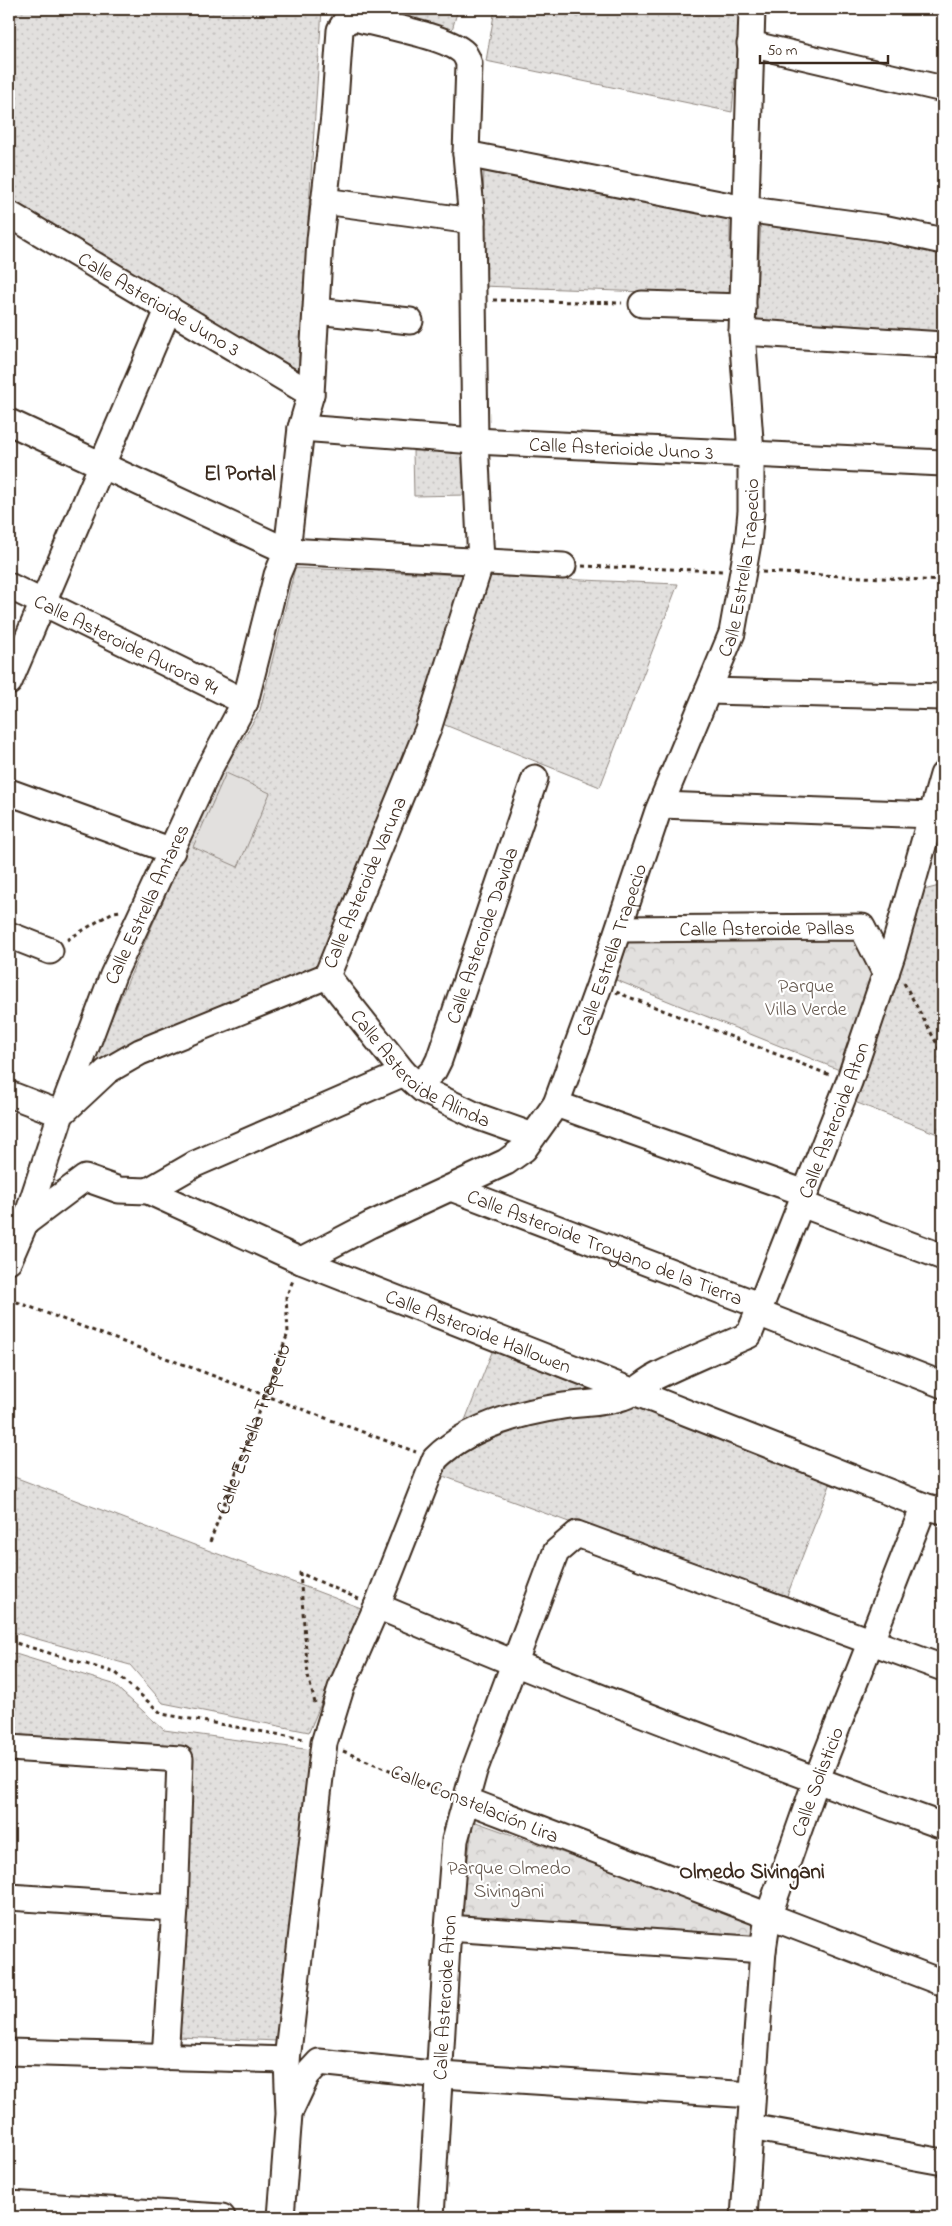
<svg xmlns="http://www.w3.org/2000/svg" width="952" height="2226" viewBox="0 0 952 2226" font-family="'Indie Flower',sans-serif">
  <style>
    .grass { fill: url(#grass-dots); stroke: #8e857e }
    .park { fill: url(#park-crowns); stroke: #8e857e }
    .pitch { fill: #e2e0de; stroke: #8e857e }
    .lines { fill: none; stroke-linecap: round; stroke-linejoin: round }
    .minor-casing { stroke: #3b2a1e; stroke-width: 29 }
    .path { stroke: #3b2a1e; stroke-width: 3; stroke-dasharray: 4 4; stroke-linecap: butt }
    .minor { stroke: #fff; stroke-width: 25 }
    .labels { text-anchor: middle; stroke-width: 4.5; stroke-linejoin: round; paint-order: stroke }
    .street-label { font-size: 20px; fill: #3b2a1e; stroke: #fff }
    .park-label { font-size: 20px; fill: #65584e; stroke: #fff }
    .neighbourhood-label { font-size: 21px; font-weight: bold; fill: #3b2a1e; stroke: #fff }
  </style>
  <defs>
    <pattern id="grass-dots" width="8" height="8" patternUnits="userSpaceOnUse" patternTransform="scale(1.25)"><rect width="8" height="8" fill="#e2e0de"/><path d="M2 2h.1M6 6h.1" fill="none" stroke="#c3c0be" stroke-width="1.8" stroke-linecap="round"/></pattern>
    <pattern id="park-crowns" width="20" height="18" patternUnits="userSpaceOnUse" patternTransform="scale(1.25)"><rect width="20" height="18" fill="#e2e0de"/><path d="M2 6a3 3 0 1 1 6 0M12 15a3 3 0 1 1 6 0" fill="none" stroke="#c3c0be"/></pattern>
  </defs>
  <rect width="100%" height="100%" fill="#fff"/>
  <filter id="ink" filterUnits="userSpaceOnUse"><feTurbulence type="fractalNoise" baseFrequency=".02" numOctaves="2"/><feDisplacementMap in="SourceGraphic" scale="10" xChannelSelector="R" yChannelSelector="G"/><feConvolveMatrix kernelMatrix="1 2 1 2 8 2 1 2 1" color-interpolation-filters="sRGB"/></filter>
  <g filter="url(#ink)">
    <g class="grass">
      <path d="M9 9H322L298 372 9 200Z"/>
      <path d="M365 9H458L452 30Z"/>
      <path d="M495 9H741L732 112 486 61Z"/>
      <path d="M484 166 730 217V295L481 286Z"/>
      <path d="M761 222 943 252V335L755 320Z"/>
      <path d="M466 450V495L414 496 413 451Z"/>
      <path d="M295 568 678 584 600 787 420 715 319 965 88 1072 224 762 236 751 260 710Z"/>
      <path d="M943 885V1136L852 1101 920 891Z"/>
      <path d="M494 1347 832 1480 785 1601 443 1476Z"/>
      <path d="M9 1475 361 1608 309 1732 163 1703 130 1665 9 1631Z"/>
      <path d="M9 1652 113 1684 164 1730 312 1750 278 2041 177 2037 192 1749 9 1734Z"/>
    </g>
    <g class="park">
      <path d="M629 939 884 941 842 1071 616 980Z"/>
      <path d="M473 1821 753 1920 750 1940 460 1917Z"/>
    </g>
    <path class="pitch" d="M226 773 270 793 238 867 193 847Z"/>
    <g class="lines">
      <defs>
        <g id="minor">
          <path d="M750 44 943 89"/>
          <path d="M466 154 745 209 883 228 943 241"/>
          <path d="M324 201 472 221"/>
          <path id="s2" d="M9 214 311 394"/>
          <path d="M642 304 743 307"/>
          <path d="M316 311 410 321"/>
          <path d="M742 332 943 345"/>
          <path d="M9 422 287 551 563 566"/>
          <path id="s3" d="M301 428 475 441 943 463"/>
          <path id="s4" d="M9 586 245 702"/>
          <path d="M9 682 169 308"/>
          <path d="M708 691 943 697"/>
          <path d="M9 792 172 851"/>
          <path d="M661 805 932 815"/>
          <path id="s5" d="M619 929 862 927 886 974"/>
          <path d="M9 935 50 951"/>
          <path id="s6" d="M327 976 404 1073 423 1090 479 1117 533 1136"/>
          <path id="s7" d="M418 1085 434 1070 439 1060 535 778"/>
          <path d="M9 1094 61 1114"/>
          <path d="M556 1104 805 1193"/>
          <path id="s8" d="M451 1188 761 1306"/>
          <path d="M148 1191 195 1164 404 1073"/>
          <path d="M801 1204 943 1257"/>
          <path id="s9" d="M25 1223 85 1178 119 1190 148 1191 301 1261 924 1506 943 1511"/>
          <path id="s10" d="M9 1260 25 1223 61 1114 113 975 209 769 245 702 277 575 287 551 301 428 311 394 320 240 334 116 340 30 345 22 355 18C380 25 447 36 464 53 466 56 468 60 469 64L466 154 472 221 475 441 481 561 428 729 327 976 140 1052 107 1071 61 1114"/>
          <path id="s11" d="M301 1261 370 1225 506 1162 524 1149 556 1104 599 986 658 811 732 633 748 543 751 511V453L742 332 752 9"/>
          <path d="M758 1313 943 1385"/>
          <path d="M377 1606C563 1685 753 1758 943 1826"/>
          <path d="M9 1748 180 1759 175 1908 165 2057"/>
          <path d="M466 1800 943 1983"/>
          <path d="M9 1897 175 1908"/>
          <path d="M448 1928 763 1950"/>
          <path d="M9 2052 287 2060"/>
          <path d="M291 2109 307 2075 319 2062 441 2075 752 2095"/>
          <path d="M750 2127 943 2162"/>
          <path d="M9 2204 222 2217"/>
          <path id="s12" d="M281 2217 289 2114 287 2060 324 1743 341 1688 377 1606 435 1459C467 1427 518 1413 563 1406 583 1403 603 1404 623 1397 636 1393 646 1381 659 1375 688 1361 719 1348 749 1335L849 1082 892 955 943 775"/>
          <path id="s13" d="M431 2217 448 1928 455 1840 474 1771 556 1552 577 1534 943 1668"/>
          <path id="s14" d="M744 2217 763 1950 768 1917 816 1781 924 1506"/>
        </g>
      </defs>
      <use href="#minor" class="minor-casing"/>
      <g class="path">
        <path d="M493 300 622 303"/>
        <path d="M582 566 723 571"/>
        <path d="M762 572 943 581"/>
        <path d="M67 940 113 912 121 911"/>
        <path d="M904 983 943 1055"/>
        <path d="M616 992 830 1075"/>
        <path d="M9 1299 416 1452"/>
        <path id="s1" d="M210 1542 288 1333 286 1297 294 1278"/>
        <path d="M9 1641 116 1673 162 1714 304 1739"/>
        <path d="M315 1703 308 1676 300 1573 359 1599"/>
        <path d="M343 1751 446 1793"/>
      </g>
      <use href="#minor" class="minor"/>
    </g>
  </g>
  <g class="labels">
    <g class="street-label">
      <text dy="7" stroke="none"><textPath href="#s2" startOffset="175">Calle Asterioide Juno 3</textPath></text>
      <text dy="7" stroke="none"><textPath href="#s3" startOffset="321">Calle Asterioide Juno 3</textPath></text>
      <text dy="7" stroke="none"><textPath href="#s11" startOffset="874">Calle Estrella Trapecio</textPath></text>
      <text dy="7" stroke="none"><textPath href="#s4" startOffset="131">Calle Asteroide Aurora 94</textPath></text>
      <text transform="translate(364 882) rotate(-67)" y="7">Calle Asteroide Varuna</text>
      <text dy="7" stroke="none"><textPath href="#s10" startOffset="382">Calle Estrella Antares</textPath></text>
      <text dy="7" stroke="none"><textPath href="#s5" startOffset="148">Calle Asteroide Pallas</textPath></text>
      <text dy="7" stroke="none"><textPath href="#s7" startOffset="165">Calle Asteroide Davida</textPath></text>
      <text dy="7" stroke="none"><textPath href="#s11" startOffset="469">Calle Estrella Trapecio</textPath></text>
      <text dy="7" stroke="none"><textPath href="#s6" startOffset="134">Calle Asteroide Alinda</textPath></text>
      <text dy="7" stroke="none"><textPath href="#s12" startOffset="1355">Calle Asteroide Aton</textPath></text>
      <text dy="7" stroke="none"><textPath href="#s8" startOffset="165">Calle Asteroide Troyano de la Tierra</textPath></text>
      <text dy="7" stroke="none"><textPath href="#s9" startOffset="499">Calle Asteroide Hallowen</textPath></text>
      <text dy="7" stroke="none"><textPath href="#s1" startOffset="121">Calle Estrella Trapecio</textPath></text>
      <text dy="7" stroke="none"><textPath href="#s14" startOffset="445">Calle Solisticio</textPath></text>
      <text transform="translate(475 1803) rotate(22)" y="7">Calle Constelación Lira</text>
      <text dy="7" stroke="none"><textPath href="#s13" startOffset="220">Calle Asteroide Aton</textPath></text>
    </g>
    <g class="park-label">
      <text x="806" y="992">Parque<tspan x="806" dy="23">Villa Verde</tspan></text>
      <text x="509" y="1874">Parque Olmedo<tspan x="509" dy="23">Sivingani</tspan></text>
    </g>
    <g class="neighbourhood-label">
      <text x="240" y="480">El Portal</text>
      <text x="752" y="1878">Olmedo Sivingani</text>
    </g>
  </g>
  <rect width="952" height="2226" fill="none" stroke="#fff" stroke-width="30"/>
  <rect x="15" y="15" width="922" height="2196" fill="none" stroke="#3b2a1e" stroke-width="2" filter="url(#ink)"/>
  <path d="M760 55v8h128v-8" fill="none" stroke="#3b2a1e" stroke-width="2.5"/>
  <text x="767" y="55" font-size="15" fill="#3b2a1e" stroke="#ffffff" stroke-width="4" paint-order="stroke">50 m</text>
</svg>
